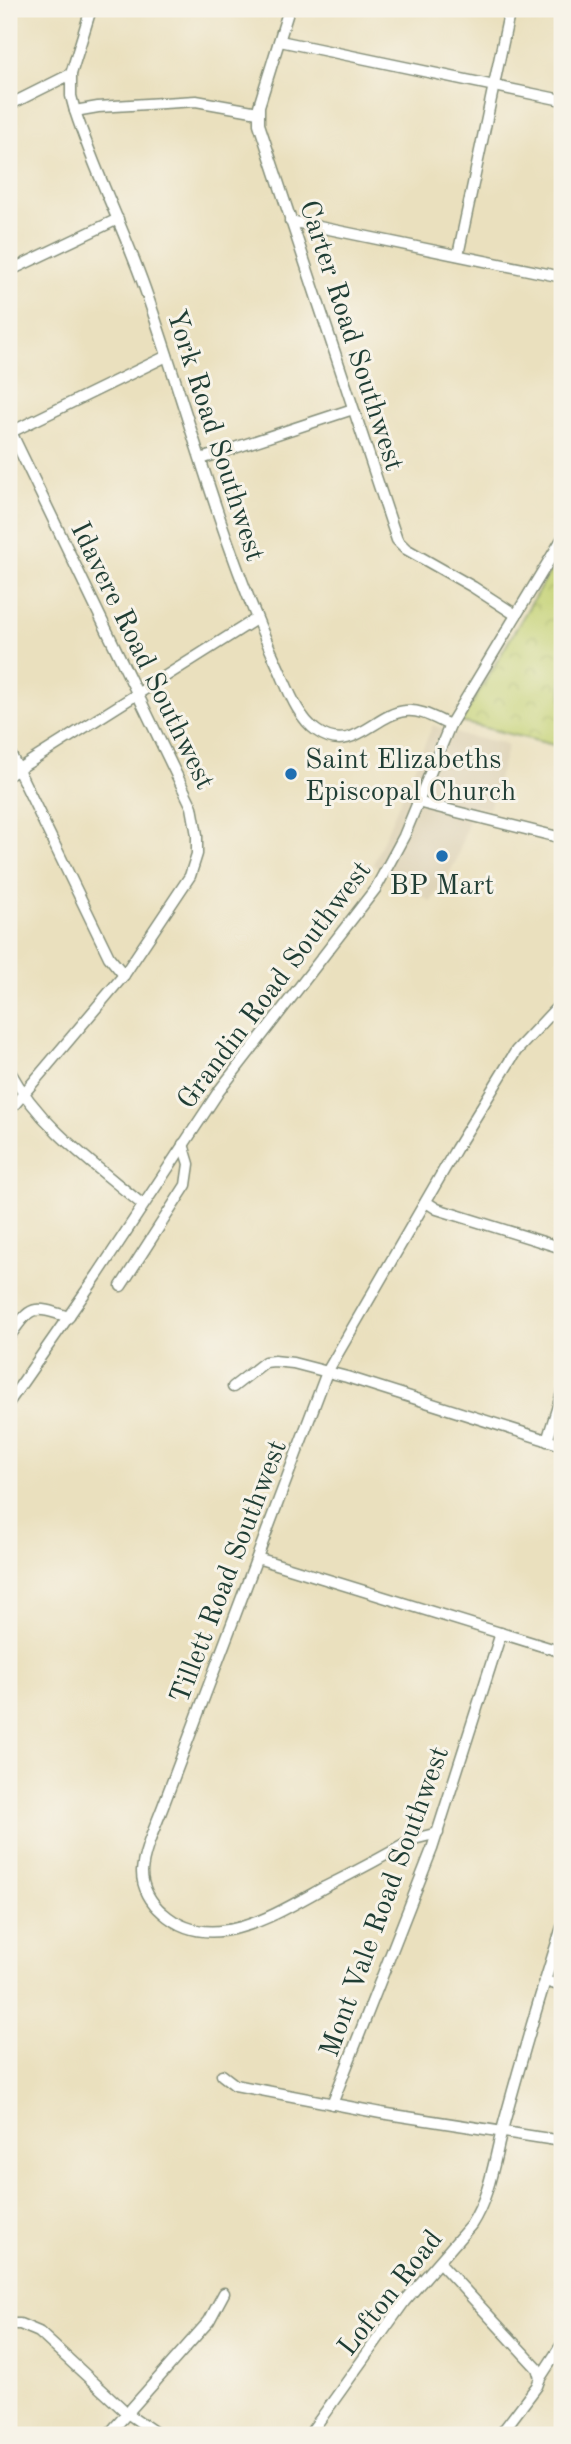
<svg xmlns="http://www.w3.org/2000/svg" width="571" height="2444" viewBox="0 0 571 2444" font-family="'Old Standard TT',serif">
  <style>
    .built { fill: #dcd0b2 }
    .park { fill: url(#park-crowns); stroke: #728854; stroke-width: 2 }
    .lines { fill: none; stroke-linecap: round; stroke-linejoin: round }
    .minor-casing { stroke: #848e79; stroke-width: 13 }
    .minor { stroke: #fff; stroke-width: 10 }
    .poi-dot { fill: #1f6fb2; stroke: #f7f3e8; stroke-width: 2.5 }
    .labels { text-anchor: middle; stroke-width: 6; stroke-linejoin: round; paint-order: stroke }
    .street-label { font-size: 28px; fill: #1f3d34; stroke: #f7f3e8 }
    .poi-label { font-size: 28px; fill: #1f3d34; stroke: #f7f3e8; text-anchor: start }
  </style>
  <defs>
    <pattern id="park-crowns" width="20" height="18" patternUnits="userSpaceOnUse" patternTransform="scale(1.75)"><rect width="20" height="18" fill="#c4d274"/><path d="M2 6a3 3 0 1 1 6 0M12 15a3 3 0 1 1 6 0" fill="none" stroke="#a8b565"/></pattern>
  </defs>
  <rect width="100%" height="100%" fill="#f7f3e8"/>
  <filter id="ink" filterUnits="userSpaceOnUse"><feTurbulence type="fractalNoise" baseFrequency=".0143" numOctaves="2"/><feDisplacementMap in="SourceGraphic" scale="14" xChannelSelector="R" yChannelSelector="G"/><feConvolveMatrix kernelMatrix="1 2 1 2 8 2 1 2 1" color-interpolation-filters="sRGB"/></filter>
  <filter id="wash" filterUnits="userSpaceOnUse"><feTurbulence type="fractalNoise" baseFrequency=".00686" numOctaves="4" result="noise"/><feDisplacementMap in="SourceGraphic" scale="28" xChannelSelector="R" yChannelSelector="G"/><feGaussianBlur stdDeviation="1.57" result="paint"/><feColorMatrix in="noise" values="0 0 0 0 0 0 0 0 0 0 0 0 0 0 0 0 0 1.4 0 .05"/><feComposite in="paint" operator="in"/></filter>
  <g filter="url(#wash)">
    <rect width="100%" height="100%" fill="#eae0be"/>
    <path class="built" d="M433 725 461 735 504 743 508 746 489 809 473 806 456 861 431 902 373 864Z"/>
    <path class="park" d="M562 551V747L461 722Z"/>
  </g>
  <g filter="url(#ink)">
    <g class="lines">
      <defs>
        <g id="minor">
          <path d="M91 9 71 74V96L75 111C95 172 124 229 145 289 189 415 222 547 279 669 288 689 298 718 317 731 352 756 375 714 405 711 421 709 436 719 450 725"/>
          <path d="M289 9 259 106V124L397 540 406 549 473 587 516 615"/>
          <path d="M280 41 562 100"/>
          <path d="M9 105 71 74"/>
          <path d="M75 111 98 107 196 101 258 112"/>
          <path d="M290 221 562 277"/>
          <path d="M458 255 510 9"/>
          <path d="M9 271 118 219"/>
          <path d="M9 433 167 356"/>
          <path d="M201 459 353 409"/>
          <path d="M9 751 109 957 124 975"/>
          <path d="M9 775 256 619"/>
          <path d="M417 802 562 838"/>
          <path d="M9 1070C40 1127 94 1164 143 1205"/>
          <path d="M9 1111 124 975 190 876 197 854V835L192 807 11 432"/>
          <path d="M426 1202 437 1209 562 1248"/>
          <path d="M121 1286 186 1185 189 1164 183 1144"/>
          <path d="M9 1337C32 1305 31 1305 69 1317"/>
          <path d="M233 1387 265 1362 274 1361 293 1363 347 1377 562 1445"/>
          <path d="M9 1402 98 1274 219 1091 376 888 404 836 450 725 562 539"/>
          <path d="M547 1441 562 1393"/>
          <path d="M257 1558 562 1652"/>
          <path d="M438 1833 414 1839C385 1856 355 1872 325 1887 279 1912 212 1957 163 1913 151 1903 142 1888 142 1872 143 1851 158 1821 165 1801L327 1372 456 1149 516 1051 562 1002"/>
          <path d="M545 1981 562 1986"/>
          <path d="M222 2075 235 2085 381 2113 562 2141"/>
          <path d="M332 2104 432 1849 501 1633"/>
          <path d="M440 2263 537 2368 540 2378"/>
          <path d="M9 2324H20L39 2332 127 2413 159 2435"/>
          <path d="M108 2435 209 2321 224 2293"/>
          <path d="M309 2435 404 2302 471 2225C491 2194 494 2158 504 2123 522 2057 541 1992 562 1927"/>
          <path d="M500 2435 537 2386 540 2378 562 2344"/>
        </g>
      </defs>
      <use href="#minor" class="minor-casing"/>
      <use href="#minor" class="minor"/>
    </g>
  </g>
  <g class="poi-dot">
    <circle cx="291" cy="774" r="7"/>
    <circle cx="442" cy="856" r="7"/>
  </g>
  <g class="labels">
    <g class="street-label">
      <text transform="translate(353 335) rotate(72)" y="10">Carter Road Southwest</text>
      <text transform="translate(217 435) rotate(72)" y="10">York Road Southwest</text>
      <text transform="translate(144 655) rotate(64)" y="10">Idavere Road Southwest</text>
      <text transform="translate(273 984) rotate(-53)" y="10">Grandin Road Southwest</text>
      <text transform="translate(227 1571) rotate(-69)" y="10">Tillett Road Southwest</text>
      <text transform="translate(383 1901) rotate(-70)" y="10">Mont Vale Road Southwest</text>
      <text transform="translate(389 2292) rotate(-52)" y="10">Lofton Road</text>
    </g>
    <g class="poi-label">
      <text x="305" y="768">Saint Elizabeths<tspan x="305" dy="32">Episcopal Church</tspan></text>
      <text x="442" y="894" text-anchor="middle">BP Mart</text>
    </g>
  </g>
  <rect width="571" height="2444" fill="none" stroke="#f7f3e8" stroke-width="35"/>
</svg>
